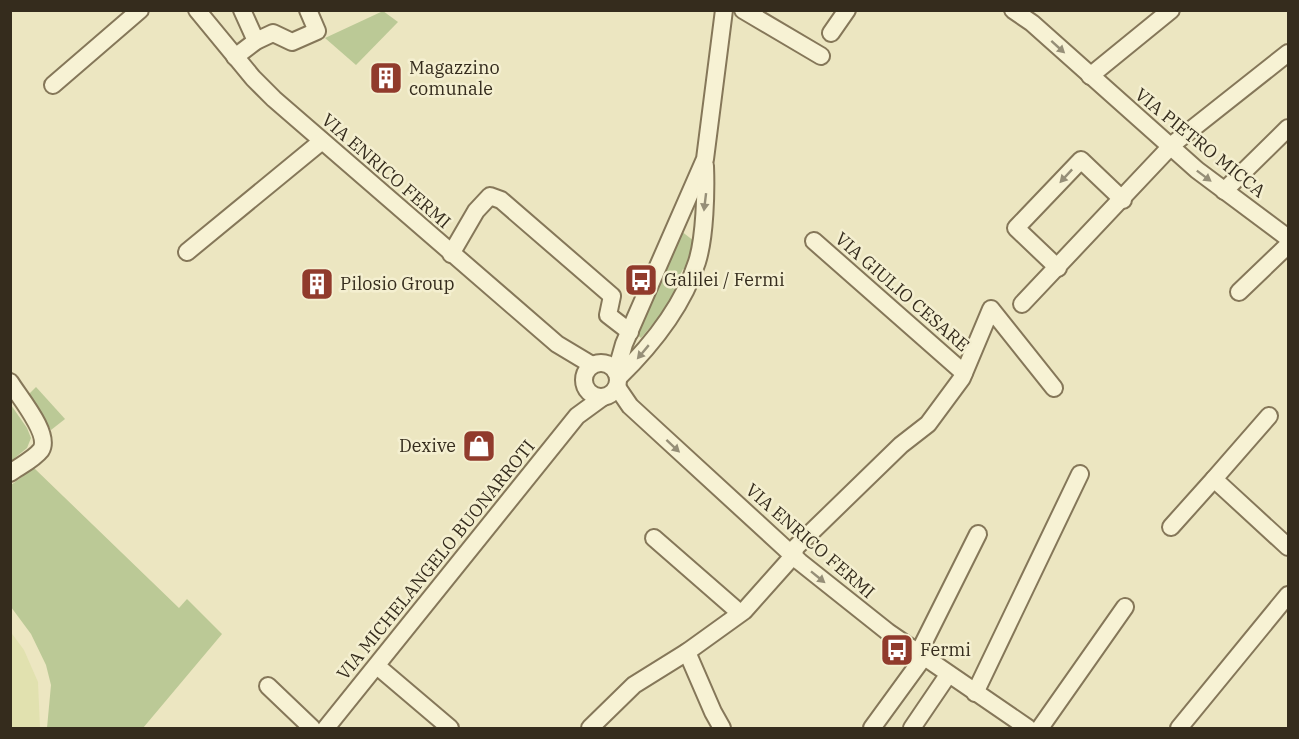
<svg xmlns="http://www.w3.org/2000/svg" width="1299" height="739" viewBox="0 0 1299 739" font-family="'IBM Plex Serif',serif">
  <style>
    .farmland { fill: #e1e1af }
    .green { fill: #bbc996 }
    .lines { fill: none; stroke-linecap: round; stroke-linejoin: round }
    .minor-casing { stroke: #857759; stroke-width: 20 }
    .minor { stroke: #f7f2d4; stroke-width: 16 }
    .oneway { fill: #968f78 }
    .labels { text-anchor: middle; stroke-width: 5; stroke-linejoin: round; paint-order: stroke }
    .poi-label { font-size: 18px; fill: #352c1d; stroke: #f4efd0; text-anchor: start }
    .street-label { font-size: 18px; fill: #352c1d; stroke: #f4efd0 }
  </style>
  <rect width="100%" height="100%" fill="#ece6c1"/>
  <path class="farmland" d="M10 631 24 650 38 682 40 728H11Z"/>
  <g class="green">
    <path d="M383 11 398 22 356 65 325 38Z"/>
    <path d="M681 231 694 241 686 270 683 269 677 281 664 275Z"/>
    <path d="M662 280 677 287 666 309 641 338 635 333Z"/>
    <path d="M36 387 65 419 51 430 28 395Z"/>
    <path d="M11 405 27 428 31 438 27 448 11 461Z"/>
    <path d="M34 468 179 608 187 599 222 634 143 728H47L51 685 46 665 31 634 11 607V485Z"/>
  </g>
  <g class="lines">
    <defs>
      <g id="minor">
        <path d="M197 10 253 78 274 99 557 344 592 365"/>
        <path d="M242 10 256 41"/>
        <path d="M743 10 821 56"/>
        <path d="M1013 10 1032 23 1197 170 1288 238"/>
        <path d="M831 33 847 10"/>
        <path d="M235 57 256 41 273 33 292 42 317 31 308 10"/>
        <path d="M1090 76 1171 10"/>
        <path d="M53 85 140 10"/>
        <path d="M1224 191 1288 128"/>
        <path d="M814 241 964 373"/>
        <path d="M187 252 322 141"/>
        <path d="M451 254 476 211 490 196 501 200 612 296 608 315 630 332"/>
        <path d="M1058 268 1016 228 1081 160 1123 200"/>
        <path d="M1239 292 1288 245"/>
        <path d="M1022 304 1173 144 1288 53"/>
        <circle cx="601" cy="380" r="17"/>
        <path d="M616 372 624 344 705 159 724 10"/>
        <path d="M618 378C651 346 683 306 697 262 705 237 706 191 705 166"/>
        <path d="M10 382C19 397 51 434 41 450 34 459 20 466 10 473"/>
        <path d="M617 387 630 406 800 562 888 632 1028 728"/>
        <path d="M1269 416 1214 479 1288 547"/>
        <path d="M1171 527 1214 479"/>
        <path d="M654 538 740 613"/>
        <path d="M687 652 713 712 722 728"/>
        <path d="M918 654 978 534"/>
        <path d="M377 666 450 728"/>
        <path d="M268 686 312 728"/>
        <path d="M975 693 1080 474"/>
        <path d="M326 728 577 416 603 397"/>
        <path d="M590 728 634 685 687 652 744 611 793 556 796 547 901 445 928 424 962 378 991 309 1054 388"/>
        <path d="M872 728 923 658"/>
        <path d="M912 728 948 675"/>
        <path d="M1040 728 1125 607"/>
        <path d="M1179 728 1288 595"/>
      </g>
    </defs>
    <use href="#minor" class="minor-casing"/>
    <use href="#minor" class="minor"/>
  </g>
  <defs><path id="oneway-solid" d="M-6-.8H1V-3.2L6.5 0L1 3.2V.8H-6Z" transform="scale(1.5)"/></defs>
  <g class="oneway">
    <use href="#oneway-solid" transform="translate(1058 47) rotate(42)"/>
    <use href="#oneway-solid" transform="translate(1066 176) rotate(133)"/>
    <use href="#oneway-solid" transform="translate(1204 176) rotate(37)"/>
    <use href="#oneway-solid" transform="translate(705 202) rotate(97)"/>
    <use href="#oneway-solid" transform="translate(643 352) rotate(130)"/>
    <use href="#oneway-solid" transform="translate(673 446) rotate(43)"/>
    <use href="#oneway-solid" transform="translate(818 577) rotate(39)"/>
  </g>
  <defs>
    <symbol id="building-square" viewBox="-11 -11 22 22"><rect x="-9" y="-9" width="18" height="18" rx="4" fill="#913b2c" stroke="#f4efd0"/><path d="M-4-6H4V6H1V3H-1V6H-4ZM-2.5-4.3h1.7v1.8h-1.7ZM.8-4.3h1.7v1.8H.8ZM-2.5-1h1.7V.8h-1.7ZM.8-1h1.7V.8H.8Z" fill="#fff"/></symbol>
    <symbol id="bus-square" viewBox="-11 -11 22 22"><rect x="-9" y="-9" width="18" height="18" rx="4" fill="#913b2c" stroke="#f4efd0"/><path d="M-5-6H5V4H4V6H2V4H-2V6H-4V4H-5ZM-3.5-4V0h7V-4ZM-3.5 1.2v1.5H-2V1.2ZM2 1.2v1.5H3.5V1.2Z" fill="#fff"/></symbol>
    <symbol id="shop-square" viewBox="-11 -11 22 22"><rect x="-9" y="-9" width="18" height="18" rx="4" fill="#913b2c" stroke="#f4efd0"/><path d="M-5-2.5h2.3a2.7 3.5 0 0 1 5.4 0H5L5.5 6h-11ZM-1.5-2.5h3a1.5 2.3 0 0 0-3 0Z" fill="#fff"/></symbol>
  </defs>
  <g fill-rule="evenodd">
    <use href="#building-square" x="367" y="59" width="38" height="38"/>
    <use href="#bus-square" x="622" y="261" width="38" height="38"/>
    <use href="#building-square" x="298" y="265" width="38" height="38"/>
    <use href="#shop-square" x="460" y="427" width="38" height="38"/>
    <use href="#bus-square" x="878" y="631" width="38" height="38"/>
  </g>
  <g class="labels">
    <g class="poi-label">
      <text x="409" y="74">Magazzino<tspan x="409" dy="21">comunale</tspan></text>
      <text x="664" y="286">Galilei / Fermi</text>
      <text x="340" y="290">Pilosio Group</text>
      <text x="456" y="452" text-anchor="end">Dexive</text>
      <text x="920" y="656">Fermi</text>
    </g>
    <g class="street-label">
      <text transform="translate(1200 143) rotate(39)" y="6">VIA PIETRO MICCA</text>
      <text transform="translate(386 171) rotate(41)" y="6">VIA ENRICO FERMI</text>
      <text transform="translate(902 292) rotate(41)" y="6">VIA GIULIO CESARE</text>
      <text transform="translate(810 541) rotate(41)" y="6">VIA ENRICO FERMI</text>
      <text transform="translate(436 560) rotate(-51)" y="6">VIA MICHELANGELO BUONARROTI</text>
    </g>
  </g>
  <rect width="1299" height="739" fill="none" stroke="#352c1d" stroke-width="24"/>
</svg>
